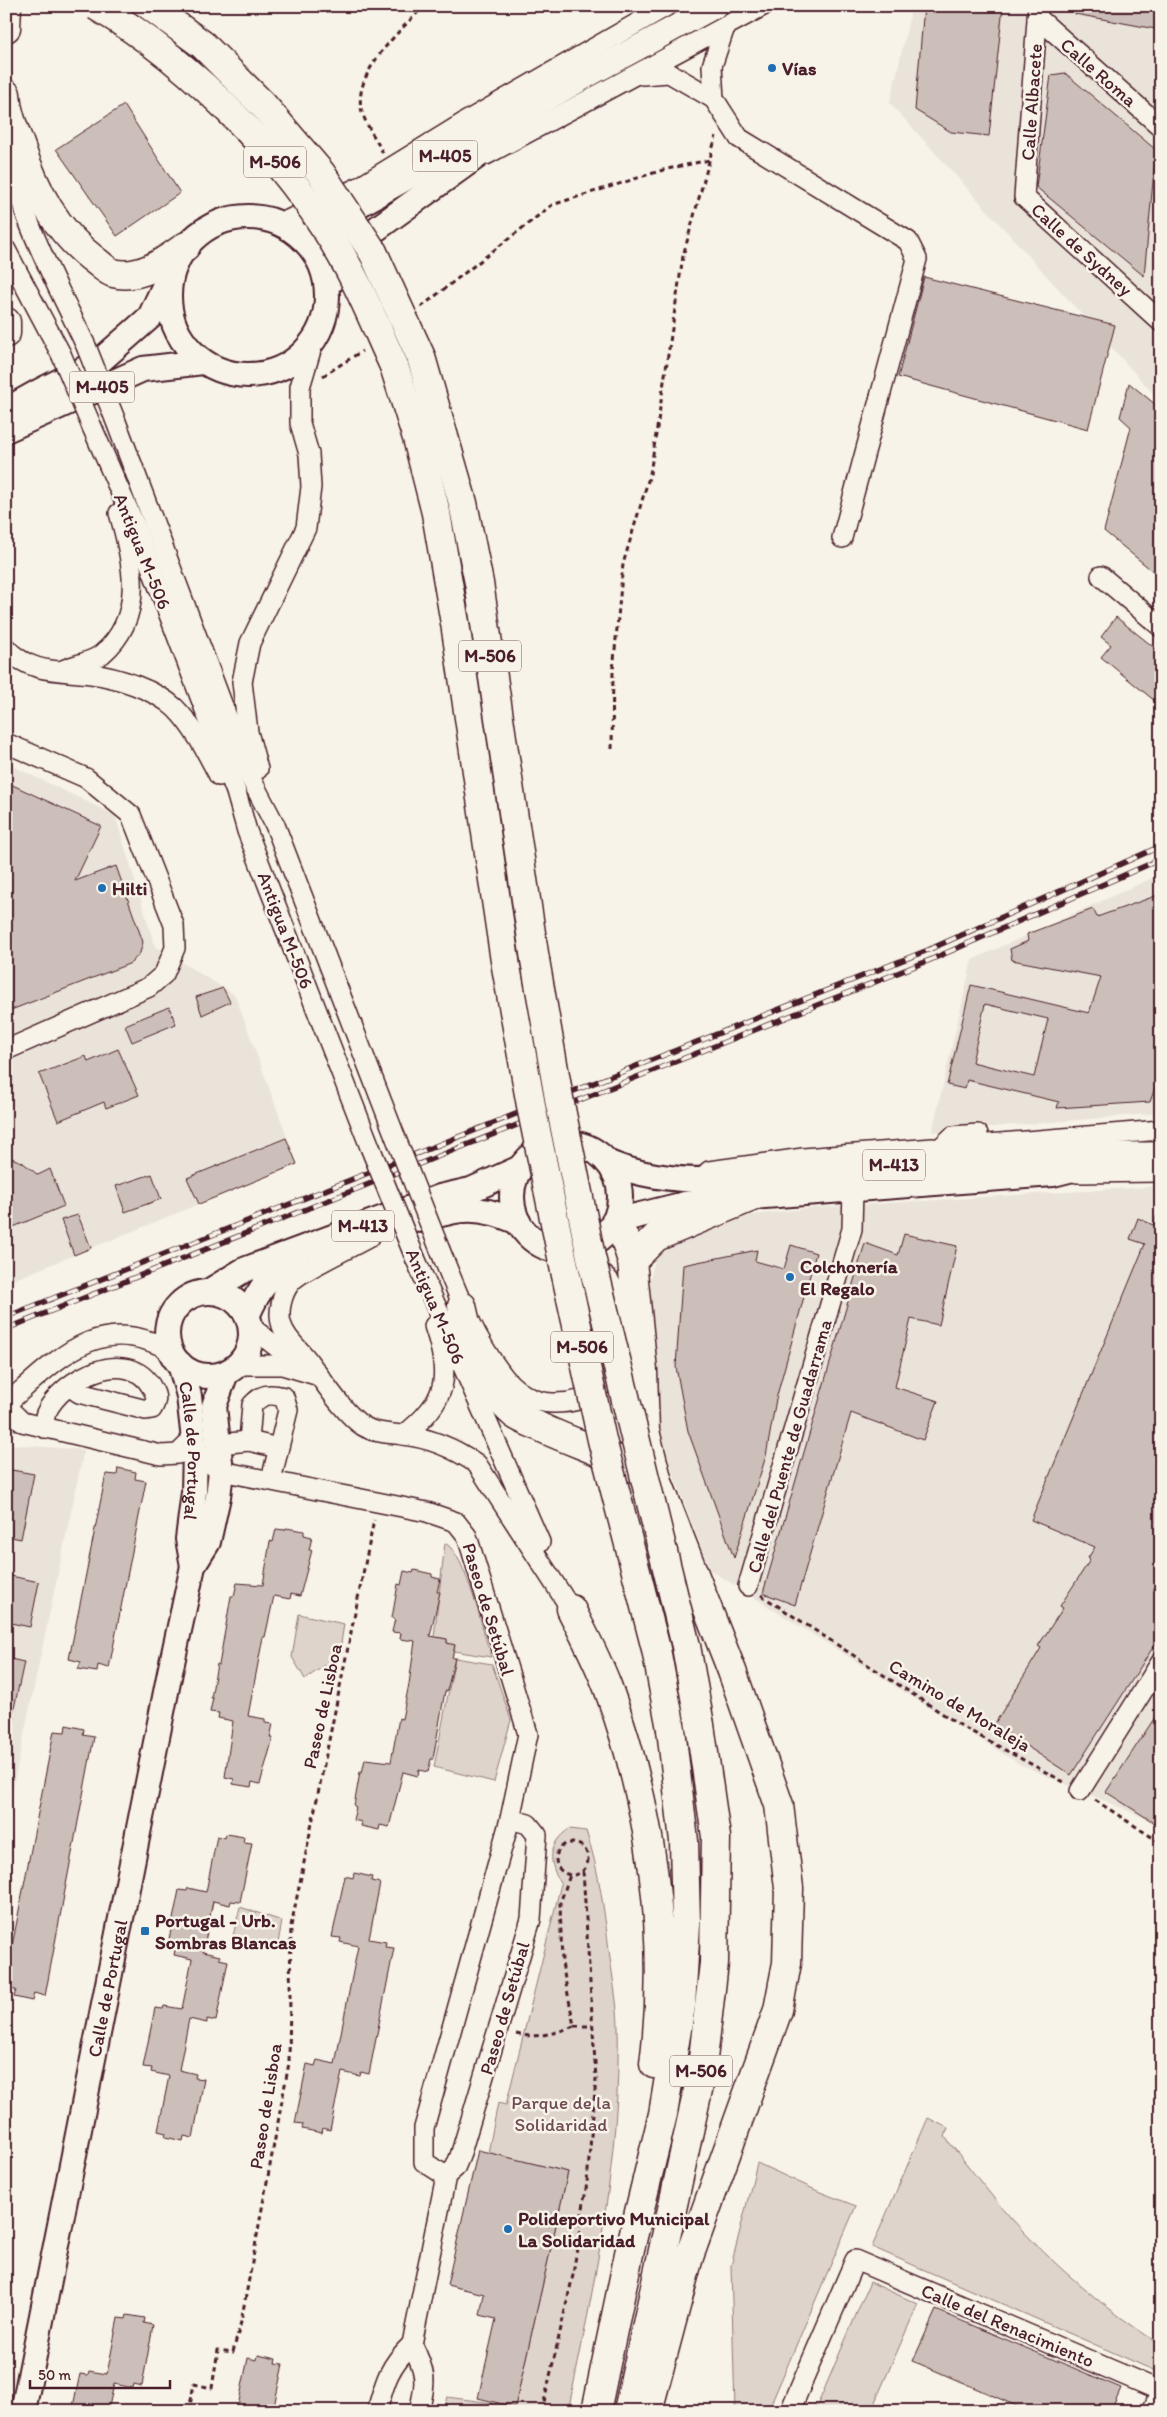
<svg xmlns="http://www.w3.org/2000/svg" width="1167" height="2417" viewBox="0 0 1167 2417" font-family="Itim,sans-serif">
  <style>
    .built { fill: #eae3da }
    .green { fill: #ded4cc; stroke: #947a7c }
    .building { fill: #ccbfb9; stroke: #4a1f2b; fill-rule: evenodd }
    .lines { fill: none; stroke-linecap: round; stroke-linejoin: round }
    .minor-casing { stroke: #4a1f2b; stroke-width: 22 }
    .major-casing { stroke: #4a1f2b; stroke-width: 28 }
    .highway-casing { stroke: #4a1f2b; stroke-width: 31 }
    .path { stroke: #4a1f2b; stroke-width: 3; stroke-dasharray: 5 4; stroke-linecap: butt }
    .minor { stroke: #f7f3e8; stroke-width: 19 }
    .major { stroke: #f7f3e8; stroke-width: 24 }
    .highway { stroke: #f7f3e8; stroke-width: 28 }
    .rail-casing { stroke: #4a1f2b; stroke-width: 5.5 }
    .rail { stroke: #f7f3e8; stroke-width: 4; stroke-dasharray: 11; stroke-linecap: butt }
    .minor-bridge-casing { stroke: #4a1f2b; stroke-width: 22; stroke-linecap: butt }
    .highway-bridge-casing { stroke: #4a1f2b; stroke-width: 31; stroke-linecap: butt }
    .minor-bridge { stroke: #f7f3e8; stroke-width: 19 }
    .highway-bridge { stroke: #f7f3e8; stroke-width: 28 }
    .poi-dot { fill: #1f6fb2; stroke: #f7f3e8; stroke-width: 2 }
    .labels { text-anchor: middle; stroke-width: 5; stroke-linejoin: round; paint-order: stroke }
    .shield { fill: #f7f3e8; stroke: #7e5f64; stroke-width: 1 }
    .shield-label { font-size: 18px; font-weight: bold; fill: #4a1f2b }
    .poi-label { font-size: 19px; font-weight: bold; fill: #4a1f2b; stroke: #f7f3e8; text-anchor: start }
    .street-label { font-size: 19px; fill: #4a1f2b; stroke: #f7f3e8 }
    .park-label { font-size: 19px; fill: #6f4c53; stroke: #f7f3e8 }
  </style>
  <rect width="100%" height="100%" fill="#f7f3e8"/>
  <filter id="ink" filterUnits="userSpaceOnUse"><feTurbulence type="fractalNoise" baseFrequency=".02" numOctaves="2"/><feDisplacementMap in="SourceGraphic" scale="10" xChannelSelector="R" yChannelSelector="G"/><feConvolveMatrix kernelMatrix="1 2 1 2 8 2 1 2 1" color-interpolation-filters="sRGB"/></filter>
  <g filter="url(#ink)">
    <g class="built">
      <path d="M912 6H1161V402L890 103Z"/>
      <path d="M6 763 115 815 155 946 235 995 297 1164 6 1283Z"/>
      <path d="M1161 874V1113L932 1132 972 960Z"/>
      <path d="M1161 1186V1825L1021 1765 710 1570 663 1447 645 1371 651 1275 658 1247 738 1217 811 1208Z"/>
      <path d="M6 1444 84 1450 6 1820Z"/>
    </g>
    <g class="green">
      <path d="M445 1543C466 1554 483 1632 491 1657L454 1651 455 1645 447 1643V1639L434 1637Z"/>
      <path d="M299 1614 344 1624 339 1656 305 1679 292 1657Z"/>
      <path d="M455 1658 492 1664 511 1720 494 1782 434 1767Z"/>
      <path d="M6 1715 15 1717 6 1757Z"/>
      <path d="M569 1829 586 1831C599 1870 604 1910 609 1950 612 1975 617 2000 618 2025 621 2155 595 2284 568 2411H443L447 2397 515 2406 568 2172 488 2153 498 2103 506 2105 561 1884C548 1863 547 1844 569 1829Z"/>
      <path d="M240 1907 282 1921 277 1949 233 1936Z"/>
      <path d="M928 2118 948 2128 945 2137C966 2163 987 2191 1010 2217 1053 2265 1106 2310 1161 2345L1160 2373 872 2247Z"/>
      <path d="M757 2163 820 2192 856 2206 768 2411H735L731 2266Z"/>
      <path d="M870 2282 918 2304 871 2411H815Z"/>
    </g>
    <g class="building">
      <path d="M924 6H1003L989 136 951 132 915 110Z"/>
      <path d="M1076 6H1161V30L1075 14Z"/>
      <path d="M1065 73 1156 150 1144 276 1036 187 1051 75Z"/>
      <path d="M124 105 180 193 117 236 56 149Z"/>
      <path d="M924 277 1115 325 1088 429 898 377Z"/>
      <path d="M1129 383 1161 409V578L1104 531 1131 427 1120 417Z"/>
      <path d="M1116 617 1161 653V706L1101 657 1111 645 1101 637Z"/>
      <path d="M6 782 101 826 75 881 116 866 143 942 140 953 131 963 6 1012Z"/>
      <path d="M1161 894V1071L1150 1102 1057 1108 1059 1102 967 1080 965 1089 947 1085 971 985 1089 1013 1101 977 1012 960 1010 949 1028 941 1027 934 1093 909 1097 917ZM985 1004 1048 1019 1034 1077 972 1062Z"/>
      <path d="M223 988 230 1002 202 1015 196 997Z"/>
      <path d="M169 1007 176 1024 132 1042 125 1025Z"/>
      <path d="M118 1049 139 1095 106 1108 104 1102 58 1121 39 1074 86 1056 88 1062Z"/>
      <path d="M286 1138 297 1164 199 1204 187 1178Z"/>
      <path d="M6 1156 22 1162 38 1175 50 1169 64 1206 6 1230Z"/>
      <path d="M152 1174 161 1199 125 1212 116 1186Z"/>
      <path d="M1160 1208 1161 1635 1071 1775 994 1725 1041 1648 1038 1646 1063 1608 1060 1606 1090 1560 1088 1558 1095 1547 1031 1520 1145 1244 1130 1239 1138 1218 1153 1225Z"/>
      <path d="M78 1215 91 1248 74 1255 61 1220Z"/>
      <path d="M904 1234 957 1246 939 1325 911 1319 895 1387 938 1401 923 1440 851 1413 795 1605 763 1593 865 1243 898 1255Z"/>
      <path d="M791 1245 816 1253 776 1399 766 1456 734 1558 688 1431 676 1367 683 1265 757 1250 755 1261 784 1269Z"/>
      <path d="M118 1468 136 1472 135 1479 146 1481 109 1668 98 1665 97 1672 78 1669 81 1662 69 1659 106 1474 117 1475Z"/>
      <path d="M6 1469 34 1474 21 1539 6 1536Z"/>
      <path d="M286 1528 304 1531V1535L312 1537 309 1550H312L300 1596 291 1594 290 1599 274 1596 265 1637H263L248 1716 265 1719V1723L273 1724 270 1738H273L260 1784 252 1782 251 1787 233 1784 234 1779 225 1777 233 1721 218 1718 219 1713 210 1712 213 1698H211L217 1664 219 1665 231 1596H234L237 1583 263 1585 270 1541 273 1542 276 1529 285 1530Z"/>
      <path d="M414 1570 432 1574V1577L440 1579 437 1592H440L430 1636 447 1639V1643L455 1645 452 1658H455L447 1691H445L433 1759H431L428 1772 419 1770 418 1776 403 1772 389 1827 380 1825 379 1830 361 1826 362 1822 353 1820 356 1807 354 1806 360 1772 362 1773 365 1759 391 1762 399 1718 402 1719 409 1684 415 1641 400 1639 401 1633 392 1632 395 1619 392 1618 398 1584 401 1585 404 1571 413 1573Z"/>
      <path d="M6 1575 39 1582 30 1627 6 1622Z"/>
      <path d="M6 1658 24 1662 13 1713 6 1712Z"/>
      <path d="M1161 1708V1827L1106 1792Z"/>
      <path d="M66 1725 84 1729 83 1735 94 1737 45 1996 34 1993 32 2001 14 1997 16 1990 6 1988V1977L54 1731 65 1732Z"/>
      <path d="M226 1834 244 1837 243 1842 252 1843 240 1902 231 1901 230 1905 213 1901 203 1952 220 1956 219 1959 228 1961 216 2021 207 2019V2023L189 2019 179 2070 196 2074 195 2078 204 2079 193 2138 184 2136 183 2141 165 2137 166 2133 158 2131 169 2076 151 2072 152 2068 143 2067 155 2008 163 2009 164 2006 182 2009 192 1959 174 1955 175 1950 167 1949 179 1890 187 1891 188 1888 206 1892 217 1836 225 1838Z"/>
      <path d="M354 1873 372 1877 371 1881 380 1883 369 1939 386 1942 385 1947 394 1948 369 2074 361 2072 360 2076 342 2072 330 2130 323 2128 322 2133 302 2129 303 2124 295 2123 307 2064 315 2066 317 2060 335 2064 358 1946 340 1942 341 1938 332 1937 345 1876 353 1878Z"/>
      <path d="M478 2150 568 2172 515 2407 478 2398 496 2319 480 2315 484 2294 447 2285Z"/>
      <path d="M936 2310 1121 2388 1111 2411H1028L913 2361Z"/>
      <path d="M127 2315 145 2318 144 2323 153 2325 142 2386 134 2384 133 2388 114 2384 108 2411H72L80 2374 88 2375 89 2371 107 2374 118 2318 126 2319Z"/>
      <path d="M258 2355 276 2359 275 2363 283 2364 273 2411H237L248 2358 257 2360Z"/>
    </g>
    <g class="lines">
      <defs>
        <g id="minor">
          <path d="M1038 6 1024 197 1161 322"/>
          <path d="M1037 17 1161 127"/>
          <path d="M642 75 669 73 714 99 712 66 725 27"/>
          <path d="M714 99 739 138 908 241 917 259 842 538"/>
          <path d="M7 126C9 201 55 279 86 346"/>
          <path d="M486 155 763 6"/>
          <path d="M279 224 359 187 463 123 667 6"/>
          <path d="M6 250 61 354"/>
          <path d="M115 419 249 775 275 825 395 1136"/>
          <path d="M92 427 137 530 236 792 247 831 370 1147"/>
          <path d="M1101 576 1161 627"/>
          <path d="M6 648C30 674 59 670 91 674 117 677 156 690 175 708 194 727 207 753 219 776"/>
          <path d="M63 670C74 665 92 662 102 654 146 617 133 561 119 513"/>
          <path d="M6 743 86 778 131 815 174 925 175 948 164 974 149 987 6 1050"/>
          <path d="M258 769 248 732 242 682 250 643 306 528 311 487 309 454 300 423V387L314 340"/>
          <path d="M963 1146 1161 1130"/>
          <path d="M940 1148 953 1136 978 1134"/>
          <path d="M709 1171 803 1158 933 1148"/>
          <path d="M1077 1173 1161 1172"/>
          <path d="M370 1237C354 1246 300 1271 291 1282 282 1293 277 1313 282 1326 287 1341 300 1349 309 1362 322 1379 345 1415 363 1426 376 1434 390 1433 403 1435 431 1438 454 1448 477 1464L571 1609"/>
          <path d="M440 1250C457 1292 473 1336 501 1373 513 1390 534 1404 555 1403 569 1403 583 1401 595 1392 620 1373 630 1292 602 1274"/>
          <path d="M416 1260 540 1542"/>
          <path d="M251 1327 278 1348 303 1358"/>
          <path d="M238 1365H282L319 1376"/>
          <path d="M6 1404C57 1360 99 1310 171 1351"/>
          <path d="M6 1406 22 1422 161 1455 178 1454 193 1439"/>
          <path d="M44 1428C45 1423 44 1417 46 1413 62 1378 129 1345 152 1388 157 1396 157 1401 152 1409L146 1410 79 1393 69 1386"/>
          <path d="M404 1435C447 1401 452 1378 434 1326"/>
          <path d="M249 1441 252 1405C262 1394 269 1393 284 1397L288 1410 271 1480"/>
          <path d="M219 1444 249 1441 278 1448"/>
          <path d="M195 1449 207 1462 221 1471 427 1512 456 1522 467 1536 528 1734 510 1819 424 2128V2162L446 2176"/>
          <path d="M748 1586 852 1229 853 1189"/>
          <path d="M1080 1791 1161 1662"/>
          <path d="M412 2344C426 2372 427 2381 419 2411"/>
          <path d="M377 2411C385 2381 389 2366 412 2344L446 2176 455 2168 460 2156 531 1919 537 1835 528 1824 510 1819"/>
          <path d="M790 2411 855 2260 1161 2391"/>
          <path d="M1152 2411 1161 2391"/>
        </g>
        <g id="major">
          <path d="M329 216 362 203 593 72 715 6"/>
          <circle cx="248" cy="296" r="79"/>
          <path d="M336 278 372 232 498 141"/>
          <path d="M6 410 40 391 100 361 150 317 168 278"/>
          <path d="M6 430 143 369 203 362"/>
          <circle cx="566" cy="1197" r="54"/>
          <path d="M609 1163C683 1193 767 1176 844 1168 911 1162 980 1155 1047 1153 1085 1152 1123 1156 1161 1154"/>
          <path d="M421 1220C460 1207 479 1205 518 1222"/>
          <path d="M616 1221 685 1204 752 1197 1053 1174 1097 1163"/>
          <path d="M208 1292 244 1270 440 1197 471 1190 520 1168"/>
          <circle cx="209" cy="1334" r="42"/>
          <path d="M247 1316C260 1287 267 1276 297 1263"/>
          <path id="s1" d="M180 1364 189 1396 195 1449 194 1492 188 1539 193 1566"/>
          <path id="s2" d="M23 2411 170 1672 193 1566 208 1542 218 1497 221 1471 214 1406 226 1373"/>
        </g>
        <g id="highway">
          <path d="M6 28 7 6"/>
          <path d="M6 94C7 112 13 126 19 142 35 190 55 231 97 262 101 265 107 271 113 273 140 280 165 261 186 246"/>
          <path d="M6 322V333"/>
          <path d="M421 357 463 503 479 583 535 960"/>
          <path d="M394 366 417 438 436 513 455 623 505 961"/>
          <path d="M615 1223 625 1239 632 1261 643 1371 645 1431 658 1482 732 1671 779 1805 789 1888 787 1963 778 2010 689 2257 648 2411"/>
          <path d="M632 1261 656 1237 752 1197"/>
          <path d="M462 1306C470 1344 482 1387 514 1414 522 1420 535 1424 544 1429 583 1447 623 1458 658 1482"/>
          <path d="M571 1609C584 1635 598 1661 608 1688 652 1808 670 1937 654 2064"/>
          <path d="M596 2411 630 2249 663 2114 681 2005 686 1924 684 1841 671 1729"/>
          <path d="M628 2411 701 2076 714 1963 716 1837 700 1725"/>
        </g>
      </defs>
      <use href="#minor" class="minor-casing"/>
      <use href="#major" class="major-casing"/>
      <use href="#highway" class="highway-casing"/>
      <g class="path">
        <path d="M383 153C377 141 368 128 363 115 348 76 400 31 424 6"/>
        <path d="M421 307 552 205 663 170 709 160"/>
        <path d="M323 376 362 351"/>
        <path d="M612 749 613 671 623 564 650 474 683 256 716 136"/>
        <path d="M761 1595 963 1727 1064 1782"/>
        <path d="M1095 1800 1161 1843"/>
        <circle cx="572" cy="1859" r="16"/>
        <path d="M574 2026H593"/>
        <path d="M516 2034C534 2039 557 2033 574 2026L562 1963 560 1903 570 1875"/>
        <path d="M189 2411 194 2384 212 2388 218 2350 233 2352 241 2322 289 2063 291 1926 374 1520"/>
        <path d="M454 2411H456"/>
        <path d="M542 2411 573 2275 587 2182 596 2079 583 1870"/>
      </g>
      <use href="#minor" class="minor"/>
      <use href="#major" class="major"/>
      <use href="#highway" class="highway"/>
      <defs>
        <g id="rail">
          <path d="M6 1317 928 950 1161 846"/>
          <path d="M6 1329 930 960 1161 859"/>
        </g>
      </defs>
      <use href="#rail" class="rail-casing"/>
      <use href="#rail" class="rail"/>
      <defs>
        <g id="minor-bridge">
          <path d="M86 346 115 419"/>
          <path d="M61 354 92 427"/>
          <path d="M395 1136 440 1250"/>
          <path d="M370 1147 416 1260"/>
        </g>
        <g id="highway-bridge">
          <path d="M96 6C195 64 296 168 349 269 366 301 379 334 394 366"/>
          <path d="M150 6 203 45 263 105 321 173 373 252 421 357"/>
          <path d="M535 960 560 1104 591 1257 686 1646 700 1725"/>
          <path d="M505 961 532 1111 562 1257 602 1440 656 1649 671 1729"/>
        </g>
      </defs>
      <use href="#minor-bridge" class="minor-bridge-casing"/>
      <use href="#highway-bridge" class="highway-bridge-casing"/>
      <use href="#minor-bridge" class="minor-bridge"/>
      <use href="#highway-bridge" class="highway-bridge"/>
    </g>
  </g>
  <g class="poi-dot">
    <circle cx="772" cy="68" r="5"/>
    <circle cx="102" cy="888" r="5"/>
    <circle cx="790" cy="1277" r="5"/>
    <rect x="140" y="1926" width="10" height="10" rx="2.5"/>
    <circle cx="508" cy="2229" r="5"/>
  </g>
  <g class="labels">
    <g class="shield">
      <rect x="412.5" y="140.5" width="65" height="31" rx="4"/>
      <rect x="244" y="146.5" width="62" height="31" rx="4"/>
      <rect x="69.5" y="371.5" width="65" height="31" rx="4"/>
      <rect x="459" y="640.5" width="62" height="31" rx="4"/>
      <rect x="863" y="1149.5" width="62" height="31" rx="4"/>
      <rect x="332" y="1210.5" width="62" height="31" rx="4"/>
      <rect x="551" y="1331.5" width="62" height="31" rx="4"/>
      <rect x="670" y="2055.5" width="62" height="31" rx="4"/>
    </g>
    <g class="shield-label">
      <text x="445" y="162">M-405</text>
      <text x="275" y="168">M-506</text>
      <text x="102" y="393">M-405</text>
      <text x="490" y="662">M-506</text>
      <text x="894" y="1171">M-413</text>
      <text x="363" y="1232">M-413</text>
      <text x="582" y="1353">M-506</text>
      <text x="701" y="2077">M-506</text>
    </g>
    <g class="poi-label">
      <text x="782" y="75">Vías</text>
      <text x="112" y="895">Hilti</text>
      <text x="800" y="1273">Colchonería<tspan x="800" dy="22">El Regalo</tspan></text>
      <text x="155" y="1927">Portugal - Urb.<tspan x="155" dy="22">Sombras Blancas</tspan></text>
      <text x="518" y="2225">Polideportivo Municipal<tspan x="518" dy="22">La Solidaridad</tspan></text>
    </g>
    <g class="street-label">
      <text transform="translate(1099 72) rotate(41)" y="7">Calle Roma</text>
      <text transform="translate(1031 102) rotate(-86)" y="7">Calle Albacete</text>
      <text transform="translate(1082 249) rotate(42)" y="7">Calle de Sydney</text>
      <text transform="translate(143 551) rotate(68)" y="7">Antigua M-506</text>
      <text transform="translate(286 930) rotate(69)" y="7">Antigua M-506</text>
      <text transform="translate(436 1306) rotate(67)" y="7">Antigua M-506</text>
      <text transform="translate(789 1446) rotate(-74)" y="7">Calle del Puente de Guadarrama</text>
      <text dy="7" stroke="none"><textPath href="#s1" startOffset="88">Calle de Portugal</textPath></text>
      <text transform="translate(489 1609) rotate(73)" y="7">Paseo de Setúbal</text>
      <text transform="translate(960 1705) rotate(31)" y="7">Camino de Moraleja</text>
      <text transform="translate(322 1706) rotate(-78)" y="7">Paseo de Lisboa</text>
      <text dy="7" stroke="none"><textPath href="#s2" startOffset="431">Calle de Portugal</textPath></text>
      <text transform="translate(504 2008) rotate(-74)" y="7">Paseo de Setúbal</text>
      <text transform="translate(265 2106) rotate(-81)" y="7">Paseo de Lisboa</text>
      <text transform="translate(1008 2325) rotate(23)" y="7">Calle del Renacimiento</text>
    </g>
    <g class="park-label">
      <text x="561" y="2109">Parque de la<tspan x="561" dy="22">Solidaridad</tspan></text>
    </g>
  </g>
  <rect width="1167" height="2417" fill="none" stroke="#f7f3e8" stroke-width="25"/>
  <rect x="12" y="12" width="1142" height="2392" fill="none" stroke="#4a1f2b" stroke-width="2" filter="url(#ink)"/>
  <path d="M30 2380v8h140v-8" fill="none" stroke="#4a1f2b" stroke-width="2.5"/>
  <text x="38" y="2380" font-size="15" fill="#4a1f2b" stroke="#f7f3e8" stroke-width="4" paint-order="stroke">50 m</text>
</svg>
